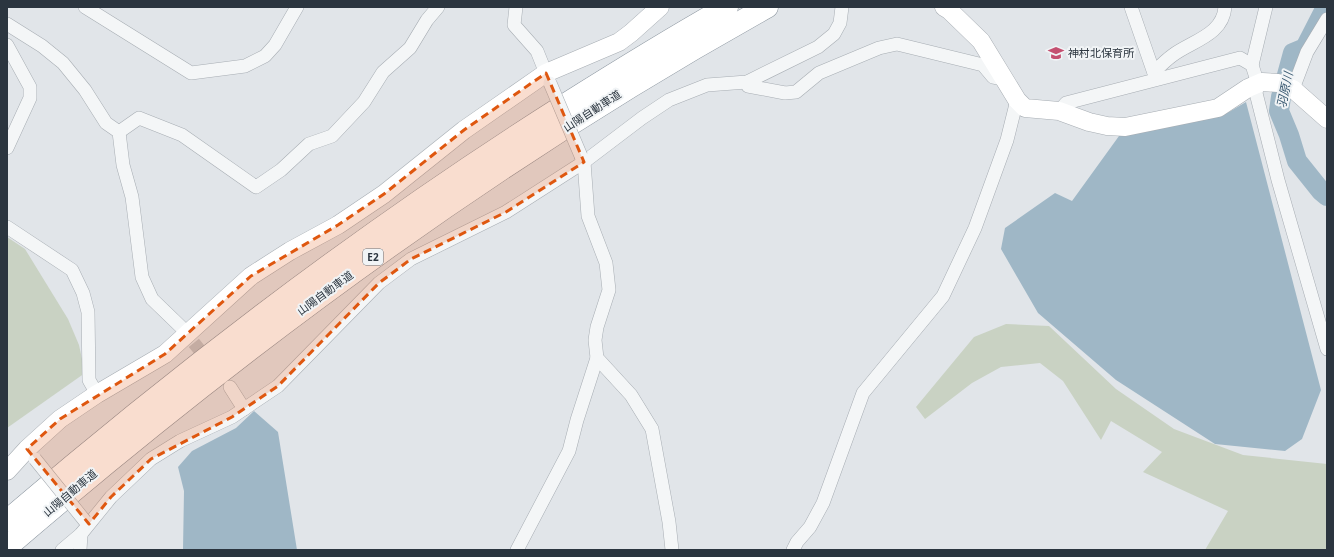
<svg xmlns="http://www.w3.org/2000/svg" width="1334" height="557" viewBox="0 0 1334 557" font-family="'Noto Sans','Noto Sans JP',sans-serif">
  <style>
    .green { fill: #c9d2c3 }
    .water { fill: #9fb7c6 }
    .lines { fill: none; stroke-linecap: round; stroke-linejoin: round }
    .river { stroke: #9fb7c6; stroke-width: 20 }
    .street-tunnel { stroke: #bdc2c7; stroke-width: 13; stroke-dasharray: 13 6; stroke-linecap: butt }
    .street-casing { stroke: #a7adb3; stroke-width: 14 }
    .secondary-casing { stroke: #a7adb3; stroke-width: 19 }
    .highway-casing { stroke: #8a949e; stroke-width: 23 }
    .street { stroke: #f4f6f7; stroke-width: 13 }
    .secondary { stroke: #fff; stroke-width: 18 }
    .highway { stroke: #fff; stroke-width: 22 }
    .street-bridge-casing { stroke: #a7adb3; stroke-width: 14; stroke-linecap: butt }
    .street-bridge { stroke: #f4f6f7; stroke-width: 13 }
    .marked { fill: #df570f; fill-opacity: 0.2; stroke: #df570f; stroke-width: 3; stroke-dasharray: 8 5; stroke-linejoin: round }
    .labels { text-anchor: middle; stroke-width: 4; stroke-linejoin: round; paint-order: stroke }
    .shield { fill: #f1f4f6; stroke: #666e76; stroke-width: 1 }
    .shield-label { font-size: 10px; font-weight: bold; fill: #2b353f }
    .poi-label { font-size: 11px; fill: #2b353f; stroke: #f1f4f6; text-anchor: start }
    .street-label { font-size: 11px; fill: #2b353f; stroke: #f1f4f6 }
    .water-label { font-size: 12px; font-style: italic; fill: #385870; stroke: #f1f4f6 }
  </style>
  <rect width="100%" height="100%" fill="#e1e5e9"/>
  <g class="green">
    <path d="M7 237 25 249 68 319 79 345 85 373 7 428Z"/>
    <path d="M1006 324 1049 326 1116 389 1174 429 1243 455 1327 464 1326 550H1205L1228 511 1143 472 1162 452 1111 421 1101 440 1063 381 1040 363 1001 367 972 383 925 419 916 407 974 337Z"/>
  </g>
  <g class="water">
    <path d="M1246 102 1321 390 1302 439 1285 451 1215 444 1116 380 1038 313 1001 249 1005 228 1055 193 1072 201 1119 136 1229 112Z"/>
    <path d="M254 411 278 432 297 550H183L184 491 178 467 192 451 236 428Z"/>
  </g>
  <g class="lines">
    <path class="river" d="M1326 7 1305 48 1293 53 1281 97 1279 111 1289 135 1297 161 1321 191 1327 196"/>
    <path class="street-tunnel" d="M182 328 210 363"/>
    <defs>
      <g id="street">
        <path d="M85 7 191 73 245 66 265 56 275 45 297 7"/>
        <path d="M516 7 514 25 537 51 549 81"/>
        <path d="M1131 7 1156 79"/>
        <path d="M7 24 42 46 63 63 85 90 106 123 119 132 123 165 132 197 142 277 152 299 181 327"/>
        <path d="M7 45 30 87V98L7 148"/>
        <path d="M1252 65 1266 7"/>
        <path d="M1154 72C1160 66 1166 60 1173 55 1192 41 1223 35 1225 7"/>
        <path d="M747 82 748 86 785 93 796 92 819 73 879 48 897 44 983 65 993 77 1004 79"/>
        <path d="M1293 89 1307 52 1327 19"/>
        <path d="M1059 111 1066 103 1240 58 1252 65 1258 84 1256 93 1278 180 1327 349"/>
        <path d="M119 132 139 118 182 135 256 187 281 170 309 144 332 136 364 102 383 72 410 48 427 20 438 7"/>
        <path d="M581 156 584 162 588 216 606 263 609 290 597 327 595 340 597 358 631 395 652 429 669 522 672 550"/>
        <path d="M7 227 72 270 83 293 88 312 89 380 97 394"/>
        <path d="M230 387 244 409"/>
        <path d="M62 550 81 534 111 497 151 459 180 441 232 417 278 386 379 283 411 259 506 212 584 162 642 118 669 100 707 85 747 82 818 47 834 34 840 23 842 7"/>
        <path d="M80 550 81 534"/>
        <path d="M517 550 569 451 577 420 597 358"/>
        <path d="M793 550 797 542 810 527 823 503 863 393 943 296 975 228 1007 140 1017 100"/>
      </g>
      <g id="secondary">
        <path d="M944 7 949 10 981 41 1017 100 1025 108 1059 111 1089 122 1107 126 1125 127 1218 108 1248 88 1262 82 1278 83 1293 89 1327 119"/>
        <path d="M7 471 27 449 60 419 97 394 165 354 251 276 290 251 338 225 384 194 464 130 546 73 619 42 631 33 660 7"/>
      </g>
      <g id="highway">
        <path d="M7 521C183 370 367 230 563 106 617 72 672 38 727 7"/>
        <path d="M7 547C243 344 495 158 767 7"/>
      </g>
    </defs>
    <use href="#street" class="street-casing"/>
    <use href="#secondary" class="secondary-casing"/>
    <use href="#highway" class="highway-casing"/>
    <use href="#street" class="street"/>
    <use href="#secondary" class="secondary"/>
    <use href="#highway" class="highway"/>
    <defs>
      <g id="street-bridge">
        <path d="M550 83 581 156"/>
        <path d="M35 459 85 521"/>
      </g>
    </defs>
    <use href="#street-bridge" class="street-bridge-casing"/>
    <use href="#street-bridge" class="street-bridge"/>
  </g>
  <path class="marked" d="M546 73 584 162 506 212 411 259 379 283 278 386 232 417 151 459 111 497 89 524 27 449 60 419 165 354 251 276 338 225 384 194 464 130Z"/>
  <defs>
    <symbol id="school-bare" viewBox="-9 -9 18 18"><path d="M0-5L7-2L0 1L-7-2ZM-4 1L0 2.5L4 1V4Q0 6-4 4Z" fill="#c45070" stroke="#f1f4f6" stroke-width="2.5" paint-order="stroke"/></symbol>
  </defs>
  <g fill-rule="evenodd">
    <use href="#school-bare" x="1045" y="42" width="22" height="22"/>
  </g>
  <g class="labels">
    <rect class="shield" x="363" y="249" width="20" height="16" rx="3"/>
    <g class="shield-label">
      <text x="373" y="261">E2</text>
    </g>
    <g class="poi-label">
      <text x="1068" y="57">神村北保育所</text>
    </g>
    <g class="street-label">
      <text transform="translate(592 111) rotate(-33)" y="4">山陽自動車道</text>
      <text transform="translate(325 293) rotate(-36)" y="4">山陽自動車道</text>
      <text transform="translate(70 493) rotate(-40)" y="4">山陽自動車道</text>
    </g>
    <g class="water-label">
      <text transform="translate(1285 90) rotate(-78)" y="4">羽原川</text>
    </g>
  </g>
  <rect width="1334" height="557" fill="none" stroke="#2b353f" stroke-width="16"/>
</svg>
